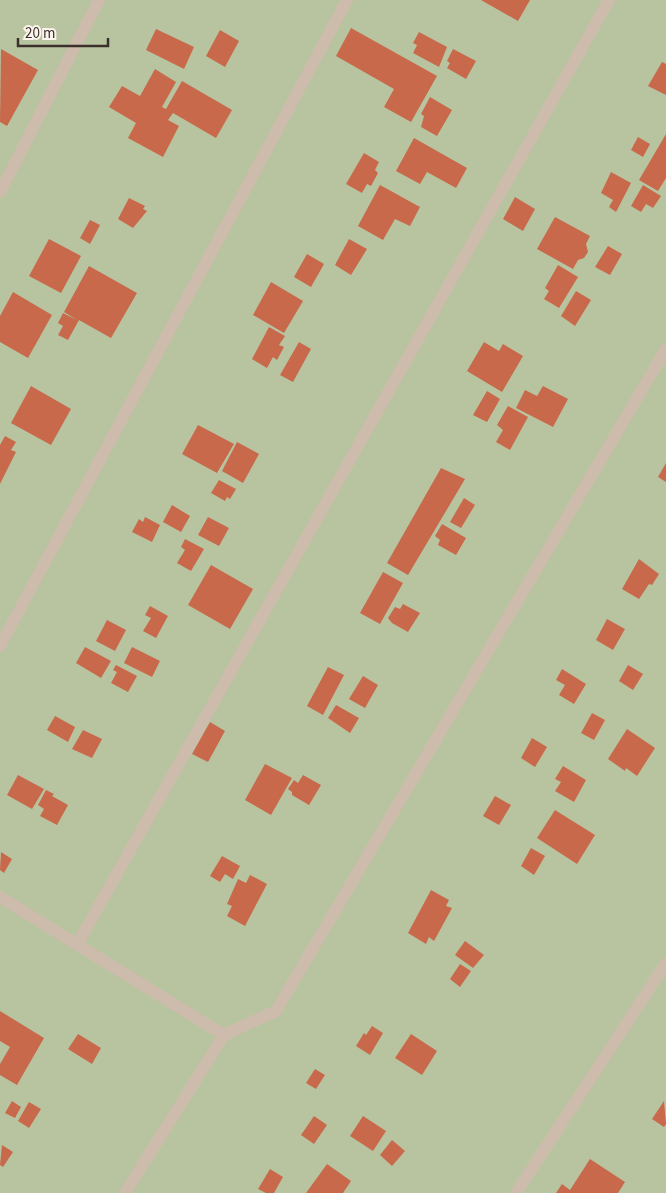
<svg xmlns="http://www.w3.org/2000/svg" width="666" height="1193" viewBox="0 0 666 1193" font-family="'Source Sans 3',sans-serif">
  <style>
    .green { fill: #b8c4a0 }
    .building { fill: #c8694b }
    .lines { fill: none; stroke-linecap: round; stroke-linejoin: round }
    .street { stroke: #cdbbac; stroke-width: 12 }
  </style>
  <rect width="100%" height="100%" fill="#f4ebe1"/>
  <rect class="green" x="0" y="0" width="666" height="1193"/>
  <g class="building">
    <path d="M481 0H530L518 21Z"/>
    <path d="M351 28 437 76 411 122 384 107 394 89 336 56Z"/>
    <path d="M156 29 194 47 184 69 146 50Z"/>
    <path d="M220 30 239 41 225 67 206 56Z"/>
    <path d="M419 32 447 47 439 67 413 53 417 45 413 43Z"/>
    <path d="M1 49 38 70 7 126 0 122Z"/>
    <path d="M453 49 476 61 466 79 447 68 450 63 447 61Z"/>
    <path d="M662 62 666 64V95L648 86Z"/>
    <path d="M155 69 176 82 162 107 166 109 182 81 232 110 216 138 173 113 168 120 179 126 163 157 128 138 136 123 109 107 122 86 140 96Z"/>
    <path d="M430 97 452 110 437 136 421 127 424 116 421 114Z"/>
    <path d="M666 134V178L658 191 639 180Z"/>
    <path d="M638 137 650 144 643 157 631 150Z"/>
    <path d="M414 138 467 168 456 188 427 172 420 184 396 171Z"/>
    <path d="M364 153 379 162 375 170 378 173 371 186 367 184 362 193 346 184Z"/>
    <path d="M611 172 631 183 616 212 609 207 613 200 601 193Z"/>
    <path d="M380 185 420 207 410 226 395 219 383 240 358 226Z"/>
    <path d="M643 185 661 196 653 208 646 204 641 212 631 206Z"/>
    <path d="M515 197 535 209 523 231 503 219Z"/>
    <path d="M129 198 145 206 143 209 147 211 133 228 118 219Z"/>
    <path d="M555 217 590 236 586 244 588 252 584 258 578 260 573 269 537 249Z"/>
    <path d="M90 220 100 225 90 244 80 238Z"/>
    <path d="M49 239 81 256 61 293 29 276Z"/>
    <path d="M349 239 367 249 351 275 335 265Z"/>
    <path d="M608 246 622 254 610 275 595 267Z"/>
    <path d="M307 254 324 264 311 287 294 277Z"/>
    <path d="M558 265 578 277 559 308 544 299 549 291 545 288Z"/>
    <path d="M89 266 137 293 111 338 79 320 68 340 58 335 63 326 58 323 63 313 77 320 64 312Z"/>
    <path d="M271 282 303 301 284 333 253 315Z"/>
    <path d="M576 291 591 300 575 326 561 316Z"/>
    <path d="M13 292 52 315 28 358 0 342V316Z"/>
    <path d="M269 327 285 336 279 345 284 347 277 360 273 357 267 368 252 359Z"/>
    <path d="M299 342 311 349 293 382 280 375Z"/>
    <path d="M484 342 499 351 503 344 523 356 502 392 467 371Z"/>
    <path d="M31 386 71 409 51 445 11 423Z"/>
    <path d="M543 386 568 399 553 427 516 408 525 390 537 396Z"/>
    <path d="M487 391 500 399 487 422 473 415Z"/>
    <path d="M508 406 528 417 510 450 496 442 503 430 497 425Z"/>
    <path d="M198 425 234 444 217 473 182 454Z"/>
    <path d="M5 436 16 442 11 450 16 452 0 484V445Z"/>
    <path d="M237 442 259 454 243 483 222 471Z"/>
    <path d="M666 463V482L658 477Z"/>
    <path d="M441 468 465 479 408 575 387 563Z"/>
    <path d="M219 480 236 489 230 499 227 497 225 501 211 493Z"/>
    <path d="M464 498 475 505 461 528 450 522Z"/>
    <path d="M172 505 190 516 181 532 163 522Z"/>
    <path d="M145 517 160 525 152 542 132 532 139 519 143 522Z"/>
    <path d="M208 517 229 528 219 546 198 535Z"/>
    <path d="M442 524 466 538 456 555 438 545 440 540 435 536Z"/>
    <path d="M185 539 204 549 191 571 177 563 185 550 181 547Z"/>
    <path d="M639 559 659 574 652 585 649 584 639 599 622 589Z"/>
    <path d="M211 565 253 589 230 629 188 605Z"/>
    <path d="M383 572 403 583 380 624 360 613Z"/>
    <path d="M403 604 420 613 408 632 392 623 388 618 395 607 400 609Z"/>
    <path d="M150 606 168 616 156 638 143 631 151 618 145 615Z"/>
    <path d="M607 619 625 629 613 650 596 640Z"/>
    <path d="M107 620 126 630 115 651 96 641Z"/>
    <path d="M85 647 111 661 101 678 76 663Z"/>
    <path d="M132 647 160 661 152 677 124 663Z"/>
    <path d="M116 665 137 676 128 692 111 683 117 672 113 670Z"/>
    <path d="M628 665 643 674 633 690 619 681Z"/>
    <path d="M328 667 344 675 323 715 307 706Z"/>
    <path d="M562 669 586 684 574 704 559 695 565 685 556 680Z"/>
    <path d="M363 676 378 685 365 708 349 699Z"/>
    <path d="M336 705 359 718 350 733 328 718Z"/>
    <path d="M592 713 605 720 594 740 581 733Z"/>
    <path d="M55 716 75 727 68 742 47 730Z"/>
    <path d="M210 722 225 731 208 762 192 754Z"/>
    <path d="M627 729 655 748 637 776 626 768 625 771 608 759Z"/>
    <path d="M83 730 102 739 92 758 72 749Z"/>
    <path d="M532 738 547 747 535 767 521 758Z"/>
    <path d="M265 764 292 778 271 815 245 800Z"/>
    <path d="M563 766 586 780 574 802 555 791 561 782 555 779Z"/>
    <path d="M18 775 44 789 32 809 7 795Z"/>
    <path d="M303 775 321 785 309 805 292 795V792L288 789 294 780 298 783Z"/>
    <path d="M46 790 54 794 52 796 68 805 57 825 40 816 44 809 38 805Z"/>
    <path d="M495 796 511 805 499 825 483 816Z"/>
    <path d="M555 810 595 835 577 864 537 838Z"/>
    <path d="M531 848 545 856 534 875 521 866Z"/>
    <path d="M1 852 12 859 4 873 0 870Z"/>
    <path d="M222 856 240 866 233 879 225 874 220 882 210 876Z"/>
    <path d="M250 875 267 884 245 926 227 916 232 906 227 904 238 879 246 883Z"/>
    <path d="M431 890 449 900 446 906 452 908 434 941 429 937 426 944 408 933Z"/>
    <path d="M465 941 484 955 473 968 455 955Z"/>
    <path d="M460 964 471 971 460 987 450 979Z"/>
    <path d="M0 1011 44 1038 17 1085 0 1075V1064L10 1047 0 1041Z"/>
    <path d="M372 1026 383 1033 370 1055 356 1046 364 1033 366 1035Z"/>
    <path d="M78 1034 101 1048 92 1064 68 1049Z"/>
    <path d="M411 1034 437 1051 422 1075 395 1058Z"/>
    <path d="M315 1069 325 1075 316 1089 306 1083Z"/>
    <path d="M12 1101 21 1107 15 1118 5 1113Z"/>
    <path d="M664 1101 666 1124 664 1127 652 1119Z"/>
    <path d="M29 1102 41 1109 29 1128 18 1121Z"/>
    <path d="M314 1116 327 1125 314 1144 301 1135Z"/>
    <path d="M363 1116 386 1131 373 1151 350 1136Z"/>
    <path d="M392 1140 405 1151 392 1166 380 1155Z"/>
    <path d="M2 1145 13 1152 3 1167 0 1165Z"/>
    <path d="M590 1159 625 1182 618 1193H556L562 1184 570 1190Z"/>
    <path d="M327 1164 351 1181 343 1193H306Z"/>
    <path d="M270 1169 283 1177 274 1193H266L258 1189Z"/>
  </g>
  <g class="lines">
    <g class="street">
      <path d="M0 192 99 0"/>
      <path d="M0 646 347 0"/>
      <path d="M0 897 224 1035"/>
      <path d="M78 943 609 0"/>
      <path d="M125 1193 224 1035 276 1011 666 349"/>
      <path d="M516 1193 666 963"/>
    </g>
  </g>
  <path d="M18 38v8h90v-8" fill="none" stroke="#3b302b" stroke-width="2.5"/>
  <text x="25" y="38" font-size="15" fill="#3b302b" stroke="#fbf5ee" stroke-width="4" paint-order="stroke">20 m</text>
</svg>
